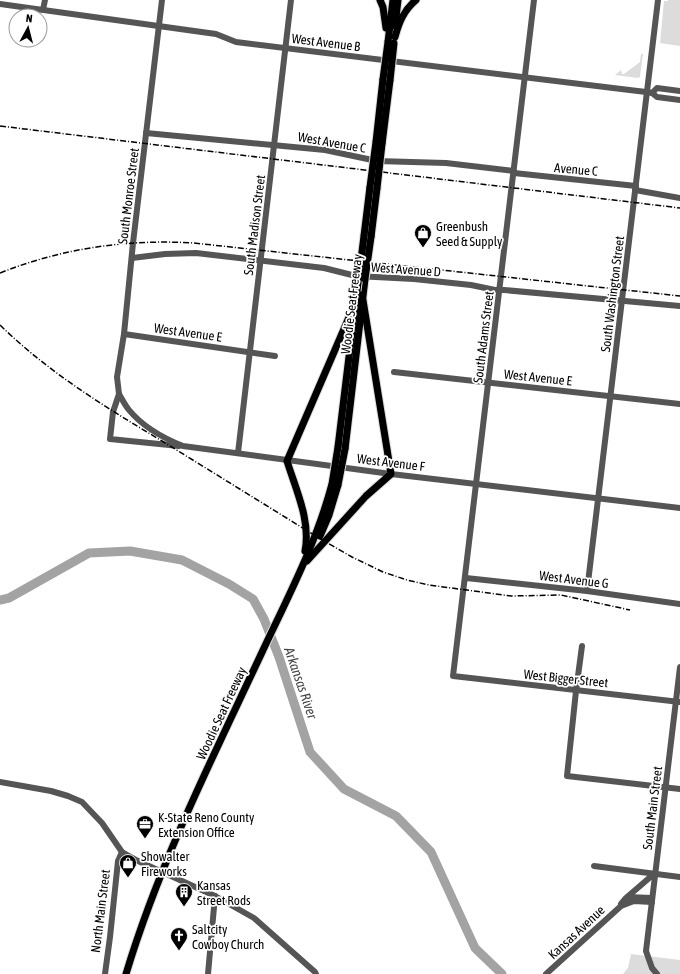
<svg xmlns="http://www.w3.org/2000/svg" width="680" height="974" viewBox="0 0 680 974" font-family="'Asap Condensed',sans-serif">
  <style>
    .green { fill: #dcdcdc }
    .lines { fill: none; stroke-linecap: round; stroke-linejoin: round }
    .river { stroke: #a3a3a3; stroke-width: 9 }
    .major-casing { stroke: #dbdbdb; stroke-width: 9 }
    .minor { stroke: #555; stroke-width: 6 }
    .major { stroke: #000; stroke-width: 7 }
    .rail { stroke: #000; stroke-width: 1.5; stroke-dasharray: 6 2 1 2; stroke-linecap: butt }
    .major-bridge-casing { stroke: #dbdbdb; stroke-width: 9; stroke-linecap: butt }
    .major-bridge { stroke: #000; stroke-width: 7 }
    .labels { text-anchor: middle; stroke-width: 3.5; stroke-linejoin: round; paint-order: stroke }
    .street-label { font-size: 13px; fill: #000; stroke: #fff }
    .poi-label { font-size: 13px; fill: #000; stroke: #fff; text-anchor: start }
    .water-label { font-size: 14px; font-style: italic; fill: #444; stroke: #fff }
  </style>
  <rect width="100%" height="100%" fill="#fff"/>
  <g class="green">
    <path d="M668 0H680V46L660 43 664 1H668Z"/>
    <path d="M641 54H643L640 77 638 78 615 75 621 70 622 74H624L640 62Z"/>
    <path d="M631 954 680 960V974H623L628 968Z"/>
  </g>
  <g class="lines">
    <path class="river" d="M0 600 9 598 89 553 130 551 182 560 229 584 253 599 264 619 279 657 310 752 344 789 396 816 431 852 475 948 502 974"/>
    <defs>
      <g id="major">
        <path d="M380 0 383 7 386 28"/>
        <path d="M395 26 398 0"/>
        <path d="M395 37C399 22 404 10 416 0"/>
        <path d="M388 42 393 0"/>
        <path d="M376 142 383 79"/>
        <path d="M382 144 390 80"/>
        <path d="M364 236 370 187"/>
        <path d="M371 237 377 188"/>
        <path d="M338 447 357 291"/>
        <path d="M345 449 365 279"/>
        <path d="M320 536 329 515 338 485"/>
        <path d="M305 551C311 521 296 490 287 461L350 315 356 304"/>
        <path d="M307 561 366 496 391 474 363 300"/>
        <path d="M126 974C160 861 214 755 264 648 289 595 317 541 332 484"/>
      </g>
    </defs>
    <use href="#major" class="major-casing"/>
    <g class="minor">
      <path d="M162 0 133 243 124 334 117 377 119 394 113 412 110 439 179 446"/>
      <path d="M534 0 453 676 680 702"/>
      <path d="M0 4 216 34 236 42 646 92 652 93 657 97 680 100"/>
      <path d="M43 10 45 0"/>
      <path d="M652 93 657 88 680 91"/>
      <path d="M146 133 325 150 377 161 446 163 514 171"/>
      <path d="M514 173 636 186"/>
      <path d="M635 190 680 198"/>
      <path d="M132 258 165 254 196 253 324 268 356 276 414 279 471 285 495 290H504L680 306"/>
      <path d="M124 334 275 356"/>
      <path d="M394 372 680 404"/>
      <path d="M119 394C122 399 125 405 129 410 143 427 163 438 183 446L391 474 680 508"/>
      <path d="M238 453 291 0"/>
      <path d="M466 578 587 591 680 604"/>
      <path d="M587 591 658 0"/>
      <path d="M582 646 576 691 567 776 680 789"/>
      <path d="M0 782 51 791 68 796 82 802 102 823 122 852 138 861 215 896 254 918 315 972 316 974"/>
      <path d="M594 866 680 877"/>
      <path d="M628 897 652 898"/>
      <path d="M621 904 626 898 655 873"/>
      <path d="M105 974 110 937 118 861 122 852"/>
      <path d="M208 974 215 896"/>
      <path d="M546 974 621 906 634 901 652 902"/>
      <path d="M657 974 652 968 646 951 680 667"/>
    </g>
    <use href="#major" class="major"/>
    <g class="rail">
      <path d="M0 126 680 208"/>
      <path d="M0 273C63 248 127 239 194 243L680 296"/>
      <path d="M0 325C48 372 105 407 162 441 214 473 267 506 319 538L352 557 383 572 407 580 429 585 511 596 561 595 630 610"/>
    </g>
    <defs>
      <g id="major-bridge">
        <path d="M383 79 388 42"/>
        <path d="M390 80 394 43"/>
        <path d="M370 187 376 142"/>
        <path d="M377 188 382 144"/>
        <path d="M365 279 371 237"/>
        <path d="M357 291 364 236"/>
        <path d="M332 484 338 447"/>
        <path d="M338 485 345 449"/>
      </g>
    </defs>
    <use href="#major-bridge" class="major-bridge-casing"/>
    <use href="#major-bridge" class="major-bridge"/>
  </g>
  <defs>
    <symbol id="shop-pin" viewBox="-11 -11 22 30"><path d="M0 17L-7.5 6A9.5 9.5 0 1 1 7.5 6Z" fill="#000" stroke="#fff"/><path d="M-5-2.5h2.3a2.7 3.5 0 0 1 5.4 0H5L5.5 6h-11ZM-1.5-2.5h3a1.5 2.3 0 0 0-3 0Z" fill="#fff"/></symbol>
    <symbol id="office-pin" viewBox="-11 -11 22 30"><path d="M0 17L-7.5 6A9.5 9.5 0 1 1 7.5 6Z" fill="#000" stroke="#fff"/><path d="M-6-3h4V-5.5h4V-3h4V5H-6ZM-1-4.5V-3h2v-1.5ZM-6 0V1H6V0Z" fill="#fff"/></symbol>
    <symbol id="building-pin" viewBox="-11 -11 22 30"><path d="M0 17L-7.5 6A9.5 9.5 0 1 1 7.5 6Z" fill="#000" stroke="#fff"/><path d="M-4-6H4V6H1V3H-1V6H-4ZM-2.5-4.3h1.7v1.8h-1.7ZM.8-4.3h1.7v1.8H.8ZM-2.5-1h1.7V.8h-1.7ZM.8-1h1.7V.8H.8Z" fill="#fff"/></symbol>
    <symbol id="church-pin" viewBox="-11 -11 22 30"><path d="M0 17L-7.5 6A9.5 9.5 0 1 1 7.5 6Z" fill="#000" stroke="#fff"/><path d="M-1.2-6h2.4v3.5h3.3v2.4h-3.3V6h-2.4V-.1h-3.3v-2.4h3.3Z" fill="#fff"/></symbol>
  </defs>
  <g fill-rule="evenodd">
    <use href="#shop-pin" x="413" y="223" width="20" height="27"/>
    <use href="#office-pin" x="135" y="814" width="20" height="27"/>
    <use href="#shop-pin" x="118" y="853" width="20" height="27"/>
    <use href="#building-pin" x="174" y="882" width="20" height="27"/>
    <use href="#church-pin" x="169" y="926" width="20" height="27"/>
  </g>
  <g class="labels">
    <g class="street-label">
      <text transform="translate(326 42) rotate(7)" y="5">West Avenue B</text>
      <text transform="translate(332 142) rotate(10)" y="5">West Avenue C</text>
      <text transform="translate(576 169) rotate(5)" y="5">Avenue C</text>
      <text transform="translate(128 196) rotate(-83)" y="5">South Monroe Street</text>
      <text transform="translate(254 225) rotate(-83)" y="5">South Madison Street</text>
      <text transform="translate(406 269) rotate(4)" y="5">West Avenue D</text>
      <text transform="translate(612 294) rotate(-83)" y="5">South Washington Street</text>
      <text transform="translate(351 304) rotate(-83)" y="5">Woodie Seat Freeway</text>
      <text transform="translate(188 332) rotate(8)" y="5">West Avenue E</text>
      <text transform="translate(483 337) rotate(-83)" y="5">South Adams Street</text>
      <text transform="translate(538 377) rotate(6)" y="5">West Avenue E</text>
      <text transform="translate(391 462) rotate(7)" y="5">West Avenue F</text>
      <text transform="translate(574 579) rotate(7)" y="5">West Avenue G</text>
      <text transform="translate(566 678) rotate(6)" y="5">West Bigger Street</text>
      <text transform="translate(221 713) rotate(-65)" y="5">Woodie Seat Freeway</text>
      <text transform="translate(652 808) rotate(-83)" y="5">South Main Street</text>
      <text transform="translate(100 911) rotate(-83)" y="5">North Main Street</text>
      <text transform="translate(576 932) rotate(-43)" y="5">Kansas Avenue</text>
    </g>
    <g class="poi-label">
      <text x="436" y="231">Greenbush<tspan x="436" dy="15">Seed &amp; Supply</tspan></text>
      <text x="158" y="822">K-State Reno County<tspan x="158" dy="15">Extension Office</tspan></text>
      <text x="141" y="861">Showalter<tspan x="141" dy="15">Fireworks</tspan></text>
      <text x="197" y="890">Kansas<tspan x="197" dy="15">Street Rods</tspan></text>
      <text x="192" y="934">Saltcity<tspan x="192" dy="15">Cowboy Church</tspan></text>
    </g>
    <g class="water-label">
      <text transform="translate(301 683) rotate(71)" y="5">Arkansas River</text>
    </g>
  </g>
  <g transform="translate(28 28) rotate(7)"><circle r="19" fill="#ffffff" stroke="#999999"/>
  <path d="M0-3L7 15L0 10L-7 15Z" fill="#000000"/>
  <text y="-6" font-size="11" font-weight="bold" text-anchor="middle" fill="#000000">N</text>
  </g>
</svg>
